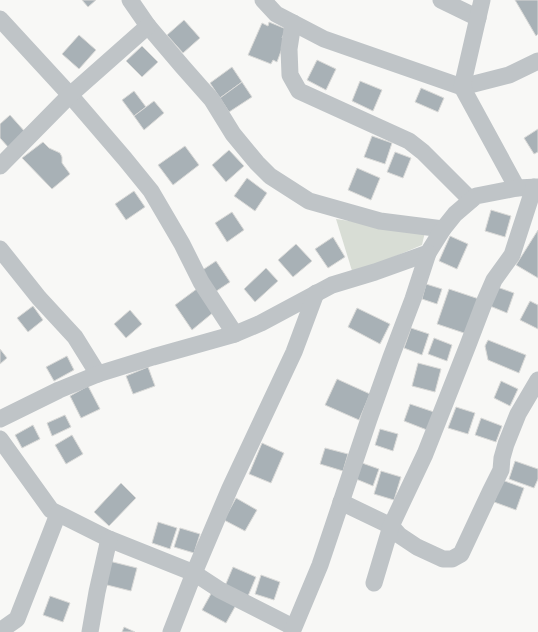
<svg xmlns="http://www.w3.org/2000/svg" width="538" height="632" viewBox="0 0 538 632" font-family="Lato,sans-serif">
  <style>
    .green { fill: #d8ddd5 }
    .building { fill: #a8b1b6; stroke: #dadad8 }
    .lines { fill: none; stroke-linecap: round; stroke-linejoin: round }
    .minor { stroke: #bfc4c7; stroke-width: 17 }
  </style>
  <rect width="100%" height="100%" fill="#f8f8f6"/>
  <path class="green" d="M336 219 425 232 422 245 353 274Z"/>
  <g class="building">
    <path d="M82 0H96L88 7Z"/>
    <path d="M515 0H538V34L536 36Z"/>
    <path d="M184 20 200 38 183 53 167 35Z"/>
    <path d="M269 22 286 29 282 38 285 40 277 62 273 60 271 64 248 55 262 23 268 26Z"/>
    <path d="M79 35 96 50 79 69 62 54Z"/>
    <path d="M142 46 158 62 142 77 126 61Z"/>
    <path d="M317 60 336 69 326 90 307 80Z"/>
    <path d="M232 67 242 82 220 98 210 83Z"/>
    <path d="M360 81 382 90 373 111 352 101Z"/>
    <path d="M242 82 252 97 229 112 220 98Z"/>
    <path d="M421 88 444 98 438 112 415 102Z"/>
    <path d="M134 91 146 107 134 116 122 100Z"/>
    <path d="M154 101 164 113 144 130 134 116Z"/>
    <path d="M10 115 26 133 9 148 0 138V124Z"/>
    <path d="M538 129V152L534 154 524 138Z"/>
    <path d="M372 136 392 143 385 164 364 157Z"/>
    <path d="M43 142 49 148 60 153 62 157V163L70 174 52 189 22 158Z"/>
    <path d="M185 146 199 165 173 185 158 165Z"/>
    <path d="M229 150 244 166 226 182 212 165Z"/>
    <path d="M395 152 411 158 403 178 387 172Z"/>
    <path d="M357 168 380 178 371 200 348 190Z"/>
    <path d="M247 178 267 193 255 211 234 196Z"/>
    <path d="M134 191 145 207 126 220 115 204Z"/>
    <path d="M491 210 511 216 505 237 485 231Z"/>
    <path d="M232 212 244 230 227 242 215 223Z"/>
    <path d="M538 230V278L516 265Z"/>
    <path d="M450 236 468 244 457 269 439 261Z"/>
    <path d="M333 237 345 257 328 268 315 249Z"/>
    <path d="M296 244 312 261 293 277 278 260Z"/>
    <path d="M216 261 230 282 215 292 201 271Z"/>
    <path d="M266 268 278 281 255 302 244 289Z"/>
    <path d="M426 284 442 289 437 304 422 299Z"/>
    <path d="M497 287 514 293 507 313 490 306Z"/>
    <path d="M198 288 215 311 192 330 175 305Z"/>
    <path d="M449 289 479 299 467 334 437 324Z"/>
    <path d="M530 301 538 305V329L520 320Z"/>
    <path d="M33 306 43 320 28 332 17 318Z"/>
    <path d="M357 308 390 324 380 344 348 327Z"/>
    <path d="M130 310 142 324 126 338 114 324Z"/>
    <path d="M411 328 429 334 422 355 404 348Z"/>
    <path d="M434 338 452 345 447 361 428 354Z"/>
    <path d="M488 340 526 355 519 373 488 360 485 346Z"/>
    <path d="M0 349 7 358 0 364Z"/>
    <path d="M67 356 74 370 54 381 46 367Z"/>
    <path d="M418 363 441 369 435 392 412 386Z"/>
    <path d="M148 367 155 386 133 394 126 376Z"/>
    <path d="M337 379 370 394 359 420 325 405Z"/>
    <path d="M501 381 518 389 510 406 494 398Z"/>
    <path d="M88 386 100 409 81 418 70 396Z"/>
    <path d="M410 404 434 412 427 430 404 421Z"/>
    <path d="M456 407 475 413 468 434 448 428Z"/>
    <path d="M65 415 71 427 52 436 47 423Z"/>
    <path d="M481 418 502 426 496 442 475 435Z"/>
    <path d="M33 425 40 439 22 448 15 435Z"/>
    <path d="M380 429 398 434 393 451 375 445Z"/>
    <path d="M72 435 83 454 66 464 55 445Z"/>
    <path d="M262 443 284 453 271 483 249 474Z"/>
    <path d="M325 448 348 454 343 471 320 464Z"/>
    <path d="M515 461 538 469V479L534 488 509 479Z"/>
    <path d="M362 463 379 469 373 486 356 479Z"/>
    <path d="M381 471 401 477 394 500 374 494Z"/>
    <path d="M502 480 524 488 516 510 494 502Z"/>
    <path d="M121 483 136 498 109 526 94 512Z"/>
    <path d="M236 498 257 510 245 531 224 520Z"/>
    <path d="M158 522 177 528 170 549 152 543Z"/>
    <path d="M180 528 200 534 194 553 174 547Z"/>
    <path d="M109 561 137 568 131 591 103 584Z"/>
    <path d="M233 567 256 577 248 596 225 586Z"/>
    <path d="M261 575 280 582 274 600 255 594Z"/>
    <path d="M212 592 236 605 226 623 202 610Z"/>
    <path d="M50 596 70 603 63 622 43 615Z"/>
    <path d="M124 627 135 632H122Z"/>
  </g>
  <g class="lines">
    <g class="minor">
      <path d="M130 0 148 26 182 66 212 100 233 134 257 163 270 176 309 201 380 221 443 229"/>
      <path d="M263 0 276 14 324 39 462 87 509 75 538 61"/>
      <path d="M441 0 478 18"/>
      <path d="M482 0 462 87 517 188"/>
      <path d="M0 19 70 95 125 159 151 191 182 244 201 282 235 334"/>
      <path d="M293 23 289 49 290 75 299 91 409 141 423 152 471 200"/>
      <path d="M0 166 70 95 148 26"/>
      <path d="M0 249 39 298 75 337 98 374"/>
      <path d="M0 419 59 390 98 374 153 357 235 334 261 323 332 285 375 272 428 253 443 229 455 214 476 196 517 188 538 187"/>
      <path d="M0 439 51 510 109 539 194 573 220 590 293 627"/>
      <path d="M341 502 391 526 399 535 417 547 443 559H452L461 554 490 492 501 470 502 458 506 444 518 414 538 380"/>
      <path d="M374 583 391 526 425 454 468 345 484 303 494 280 512 255 534 187"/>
      <path d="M0 631 17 619 58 514"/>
      <path d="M90 632 97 592 109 539"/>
      <path d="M171 632 194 573 230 488 294 352 316 293"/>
      <path d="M292 632 320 565 369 419 391 357 413 299 428 253"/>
    </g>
  </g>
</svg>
